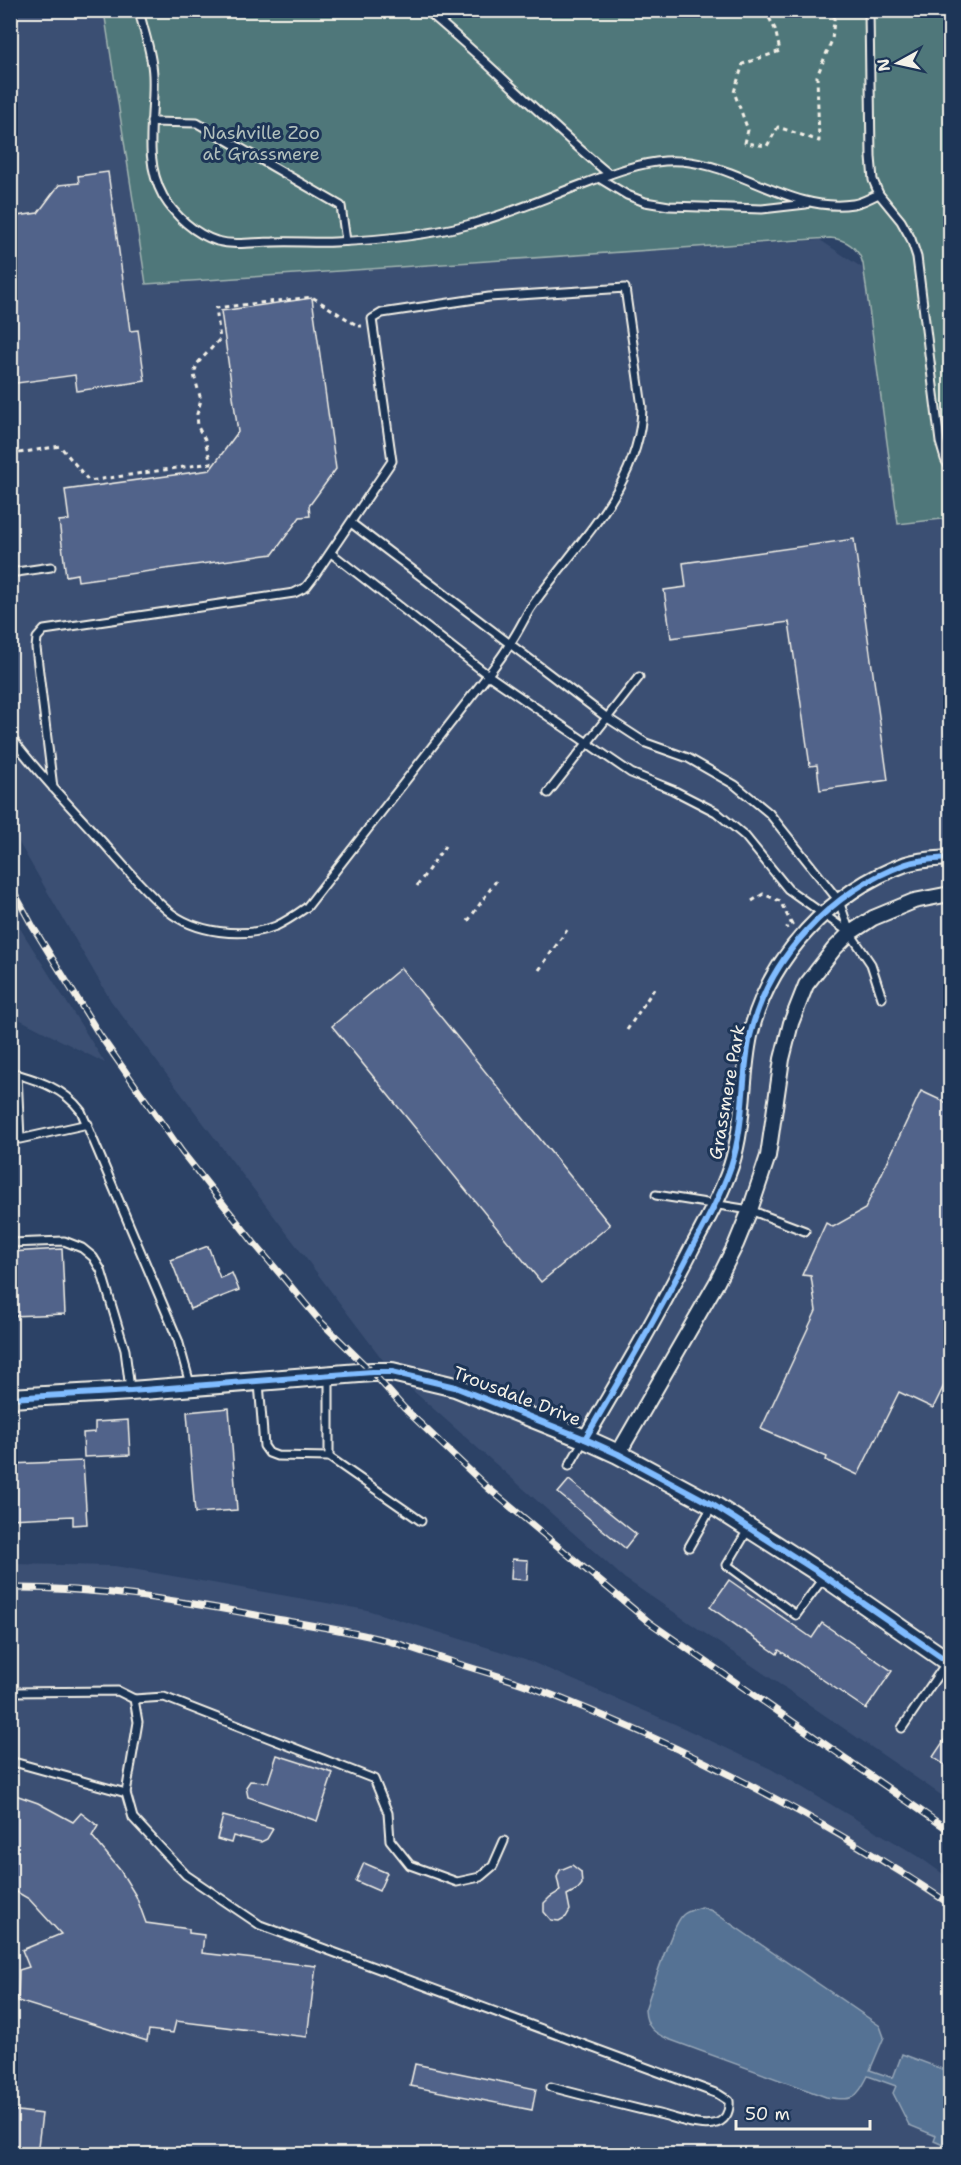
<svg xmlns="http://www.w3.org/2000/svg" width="961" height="2165" viewBox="0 0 961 2165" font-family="'Shantell Sans',sans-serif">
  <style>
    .built { fill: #3b4f73 }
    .green { fill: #4f777a; stroke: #a2b4b1; stroke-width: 1.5 }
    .water { fill: #557294; stroke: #95a5b6; stroke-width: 1.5 }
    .building { fill: #51638a; stroke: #f4f1e8; stroke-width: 1.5 }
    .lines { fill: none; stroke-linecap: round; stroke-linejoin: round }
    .service-casing { stroke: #f4f1e8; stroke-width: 11 }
    .minor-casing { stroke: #f4f1e8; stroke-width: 18 }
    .tertiary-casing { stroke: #f4f1e8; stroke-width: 22 }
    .path { stroke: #f4f1e8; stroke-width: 3; stroke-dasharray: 4.5 4.5; stroke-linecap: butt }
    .service { stroke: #1d3557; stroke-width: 7 }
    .minor { stroke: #1d3557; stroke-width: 14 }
    .tertiary { stroke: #1d3557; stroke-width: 18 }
    .rail-casing { stroke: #f4f1e8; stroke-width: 7 }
    .rail { stroke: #1d3557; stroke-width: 4.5; stroke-dasharray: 14; stroke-linecap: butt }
    .cycleway-casing { stroke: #1d3557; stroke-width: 10 }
    .cycleway { stroke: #80bcff; stroke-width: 6 }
    .labels { text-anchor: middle; stroke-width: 6; stroke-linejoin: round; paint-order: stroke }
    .park-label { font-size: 18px; fill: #b2c0bc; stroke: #1d3557 }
    .street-label { font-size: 18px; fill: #f4f1e8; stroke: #1d3557 }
  </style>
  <rect width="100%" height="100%" fill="#2c4266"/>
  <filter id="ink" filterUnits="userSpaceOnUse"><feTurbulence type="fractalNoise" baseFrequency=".0167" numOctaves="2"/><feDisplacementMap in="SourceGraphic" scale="12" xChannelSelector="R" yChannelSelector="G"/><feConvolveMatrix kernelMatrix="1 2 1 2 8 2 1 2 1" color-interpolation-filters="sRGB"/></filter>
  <g filter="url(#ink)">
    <g class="built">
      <path d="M10 11H104L146 284 820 240 864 269 898 523 950 518V1801L624 1578 392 1372 111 1001 11 829Z"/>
      <path d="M10 914H11L105 1063 11 1015Z"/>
      <path d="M11 1564 115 1566 367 1610 525 1659 677 1725 771 1769 918 1856 950 1879V2154H11Z"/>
    </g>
    <path class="green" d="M104 11H950V518L898 524 863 264C859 248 846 239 830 238L146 284Z"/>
    <path class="water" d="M702 1907 712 1911 880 2026 884 2037 870 2070 893 2078 902 2054 950 2072V2121L946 2129 950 2131V2148L934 2141 936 2136 909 2125 893 2093 896 2086 868 2076C856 2099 853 2102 826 2097L668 2039C654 2033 646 2027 645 2010 651 1993 672 1923 684 1914 689 1910 696 1909 702 1907Z"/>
    <g class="building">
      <path d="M108 172 130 331 138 330 145 381 77 391 75 375 10 384V217L38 213 59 185 79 183 78 176Z"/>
      <path d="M312 298 336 469 309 506 310 516 300 517 273 554 78 581 77 574 66 576 59 521 69 520 65 490 210 470 238 432 221 311Z"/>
      <path d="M854 539 888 780 820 790 817 765 810 766 789 622 671 638 664 590 686 587 683 563Z"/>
      <path d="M401 968 610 1225 541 1282 332 1026Z"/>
      <path d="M921 1091 951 1105V1371L933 1408 899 1392 858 1475 826 1460 827 1457 761 1429 816 1311 811 1276 802 1275 826 1223 833 1227 865 1209Z"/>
      <path d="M208 1246 220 1278 232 1273 239 1290 190 1309 171 1260Z"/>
      <path d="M62 1249 65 1314 10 1316V1252Z"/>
      <path d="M229 1408 237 1510 195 1513 187 1412Z"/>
      <path d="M128 1420 130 1455 84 1457 83 1433 95 1432V1422Z"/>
      <path d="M83 1461 87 1524 73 1525V1516L10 1519V1464Z"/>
      <path d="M569 1480 636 1534 625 1548 558 1493Z"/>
      <path d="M512 1559 528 1560 527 1580 511 1579Z"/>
      <path d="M729 1580 812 1638 822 1623 892 1671 866 1709 779 1650 777 1654 710 1607Z"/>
      <path d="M951 1730V1769L933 1757Z"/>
      <path d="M277 1755 333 1773 317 1821 248 1797 246 1787 250 1781 268 1782Z"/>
      <path d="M10 1793 38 1803 73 1822 81 1813 98 1826 92 1836 120 1870 136 1896 146 1923 189 1929V1933L204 1935 202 1953 316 1966 307 2037 176 2021 173 2033 149 2030 147 2041 18 2001 19 1970 29 1967 22 1950 61 1934 29 1899 10 1888Z"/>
      <path d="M223 1816 273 1829 267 1839 261 1842 240 1837V1838L233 1836 231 1843 217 1839Z"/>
      <path d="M364 1863 387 1873 379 1891 356 1881Z"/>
      <path d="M572 1865 581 1872 582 1884 578 1889 567 1895 570 1910 566 1917 559 1921 551 1920 544 1912V1903L550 1897 560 1891 557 1877 560 1870Z"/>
      <path d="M415 2064 536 2089 532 2110 410 2086Z"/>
      <path d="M10 2110 42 2114 37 2154H10Z"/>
    </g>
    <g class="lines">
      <defs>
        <g id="service">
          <path d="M139 10C144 33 152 52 153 75 155 117 142 158 163 196 175 216 195 234 217 241 236 246 254 242 273 242 294 241 315 243 335 242 379 240 424 236 467 225 507 215 545 198 583 184 610 174 637 163 665 161 732 156 786 214 853 204 862 203 871 197 879 194"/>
          <path d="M426 10C489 62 546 122 609 174"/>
          <path d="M869 10 871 157 873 180 879 194 901 221 911 239 917 257 940 442 945 459 950 468"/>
          <path d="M151 122 197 123 341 206 346 241"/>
          <path d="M599 178 627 195 645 202 669 206 762 209 806 204"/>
          <path d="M351 523 606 717 646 743 688 758 735 785 769 813 839 901 850 933 871 964 882 998"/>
          <path d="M331 553 488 675 631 773 673 790 716 812 745 836 788 889 850 933"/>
          <path d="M10 573 51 567"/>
          <path d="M10 736C37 772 68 804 98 837 120 861 141 888 167 910 194 933 243 939 276 926 287 921 297 914 307 907L488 675C495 665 503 656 509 645 517 634 523 621 530 609 573 546 641 488 642 407L625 288 489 297 382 313 372 319 392 461 313 578 306 587 294 593 44 630 37 638 36 648 53 788"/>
          <path d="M548 793 639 677"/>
          <path d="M10 1072C37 1080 64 1088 81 1111L178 1340 190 1384"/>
          <path d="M17 1074 20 1139 88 1124"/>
          <path d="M656 1195 750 1210 805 1231"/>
          <path d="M10 1243 64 1241 82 1248 93 1257 101 1270 125 1350 130 1389"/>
          <path d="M329 1375V1457"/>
          <path d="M259 1383 264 1446 269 1453 277 1456 329 1457 421 1521"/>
          <path d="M569 1466 584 1440"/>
          <path d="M749 1528 727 1565 796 1615 824 1577"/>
          <path d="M689 1547 713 1505"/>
          <path d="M10 1692 118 1691 134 1699 138 1722 126 1793 133 1818 186 1875 260 1925 718 2094 729 2101C730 2112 725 2122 713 2124 698 2127 678 2119 663 2115 626 2106 588 2097 551 2087"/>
          <path d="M134 1699 164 1697 374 1779 388 1813 390 1840 410 1865 457 1882 480 1877 493 1866 504 1841"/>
          <path d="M902 1728 946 1663"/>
          <path d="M10 1761 126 1793"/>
        </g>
        <g id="minor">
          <path d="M585 1439C622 1376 659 1313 692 1248 706 1222 721 1195 731 1166 745 1124 741 1079 750 1036 768 958 831 891 906 864 920 859 935 859 950 858"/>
          <path d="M618 1454 717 1282 736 1244 750 1210 768 1156 782 1059 791 1023 806 985 834 949 850 933 873 918 914 901 950 894"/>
        </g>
        <path id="tertiary" d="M10 1398 131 1391 372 1372H392L455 1387 585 1439 618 1454 713 1505 818 1572 950 1663"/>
      </defs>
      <use href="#service" class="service-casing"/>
      <use href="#minor" class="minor-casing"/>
      <use href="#tertiary" class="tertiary-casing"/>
      <g class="path">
        <path d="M765 10 775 29 780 51 743 64 734 92 748 130 745 143 767 146 778 127 819 141 817 76 832 40 835 10"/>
        <path d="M19 453 60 446 89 481 211 463 205 440 198 427 197 414 201 400 194 375 197 364 220 339 216 308 312 297 358 326H362"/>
        <path d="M417 886 445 846"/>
        <path d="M752 901 763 894 780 901 792 925 786 928"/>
        <path d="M468 921 496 881"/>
        <path d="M539 970 567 930"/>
        <path d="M627 1030 654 989"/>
      </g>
      <use href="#service" class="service"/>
      <use href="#minor" class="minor"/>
      <use href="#tertiary" class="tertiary"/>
      <defs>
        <g id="rail">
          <path d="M10 885 33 927 99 1034 182 1152 254 1243 320 1321 372 1372 404 1408 488 1488 649 1622 950 1831"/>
          <path d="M10 1588C93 1587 176 1600 256 1615 299 1624 343 1629 385 1640 408 1646 430 1655 453 1662 480 1671 508 1678 534 1688 682 1744 820 1817 950 1904"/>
        </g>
      </defs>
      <use href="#rail" class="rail-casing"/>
      <use href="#rail" class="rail"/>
      <defs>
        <g id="cycleway">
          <path d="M10 1398 131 1391 372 1372H392L455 1387 585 1439 618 1454 713 1505 818 1572 950 1663"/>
          <path d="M585 1439C622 1376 659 1313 692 1248 706 1222 721 1195 731 1166 745 1124 741 1079 750 1036 768 958 831 891 906 864 920 859 935 859 950 858"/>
        </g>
      </defs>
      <use href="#cycleway" class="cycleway-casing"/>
      <use href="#cycleway" class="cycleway"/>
    </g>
  </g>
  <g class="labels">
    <g class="park-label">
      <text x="261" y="139">Nashville Zoo<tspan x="261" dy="21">at Grassmere</tspan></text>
    </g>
    <g class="street-label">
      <text transform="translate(727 1092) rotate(-80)" y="6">Grassmere Park</text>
      <text transform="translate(517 1396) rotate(21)" y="6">Trousdale Drive</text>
    </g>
  </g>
  <rect width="961" height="2165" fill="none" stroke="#1d3557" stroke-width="36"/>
  <rect x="18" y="18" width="925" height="2129" fill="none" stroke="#f4f1e8" stroke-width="2" filter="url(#ink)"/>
  <g transform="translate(898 63) rotate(262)" stroke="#1d3557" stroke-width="4.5" paint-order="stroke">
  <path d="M0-4.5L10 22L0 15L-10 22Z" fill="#f4f1e8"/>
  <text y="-9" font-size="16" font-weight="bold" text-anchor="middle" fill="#f4f1e8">N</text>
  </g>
  <path d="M736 2120v9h134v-9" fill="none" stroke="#f4f1e8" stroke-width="3"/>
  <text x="745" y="2120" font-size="18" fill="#f4f1e8" stroke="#1d3557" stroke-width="4.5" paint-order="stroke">50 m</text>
</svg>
